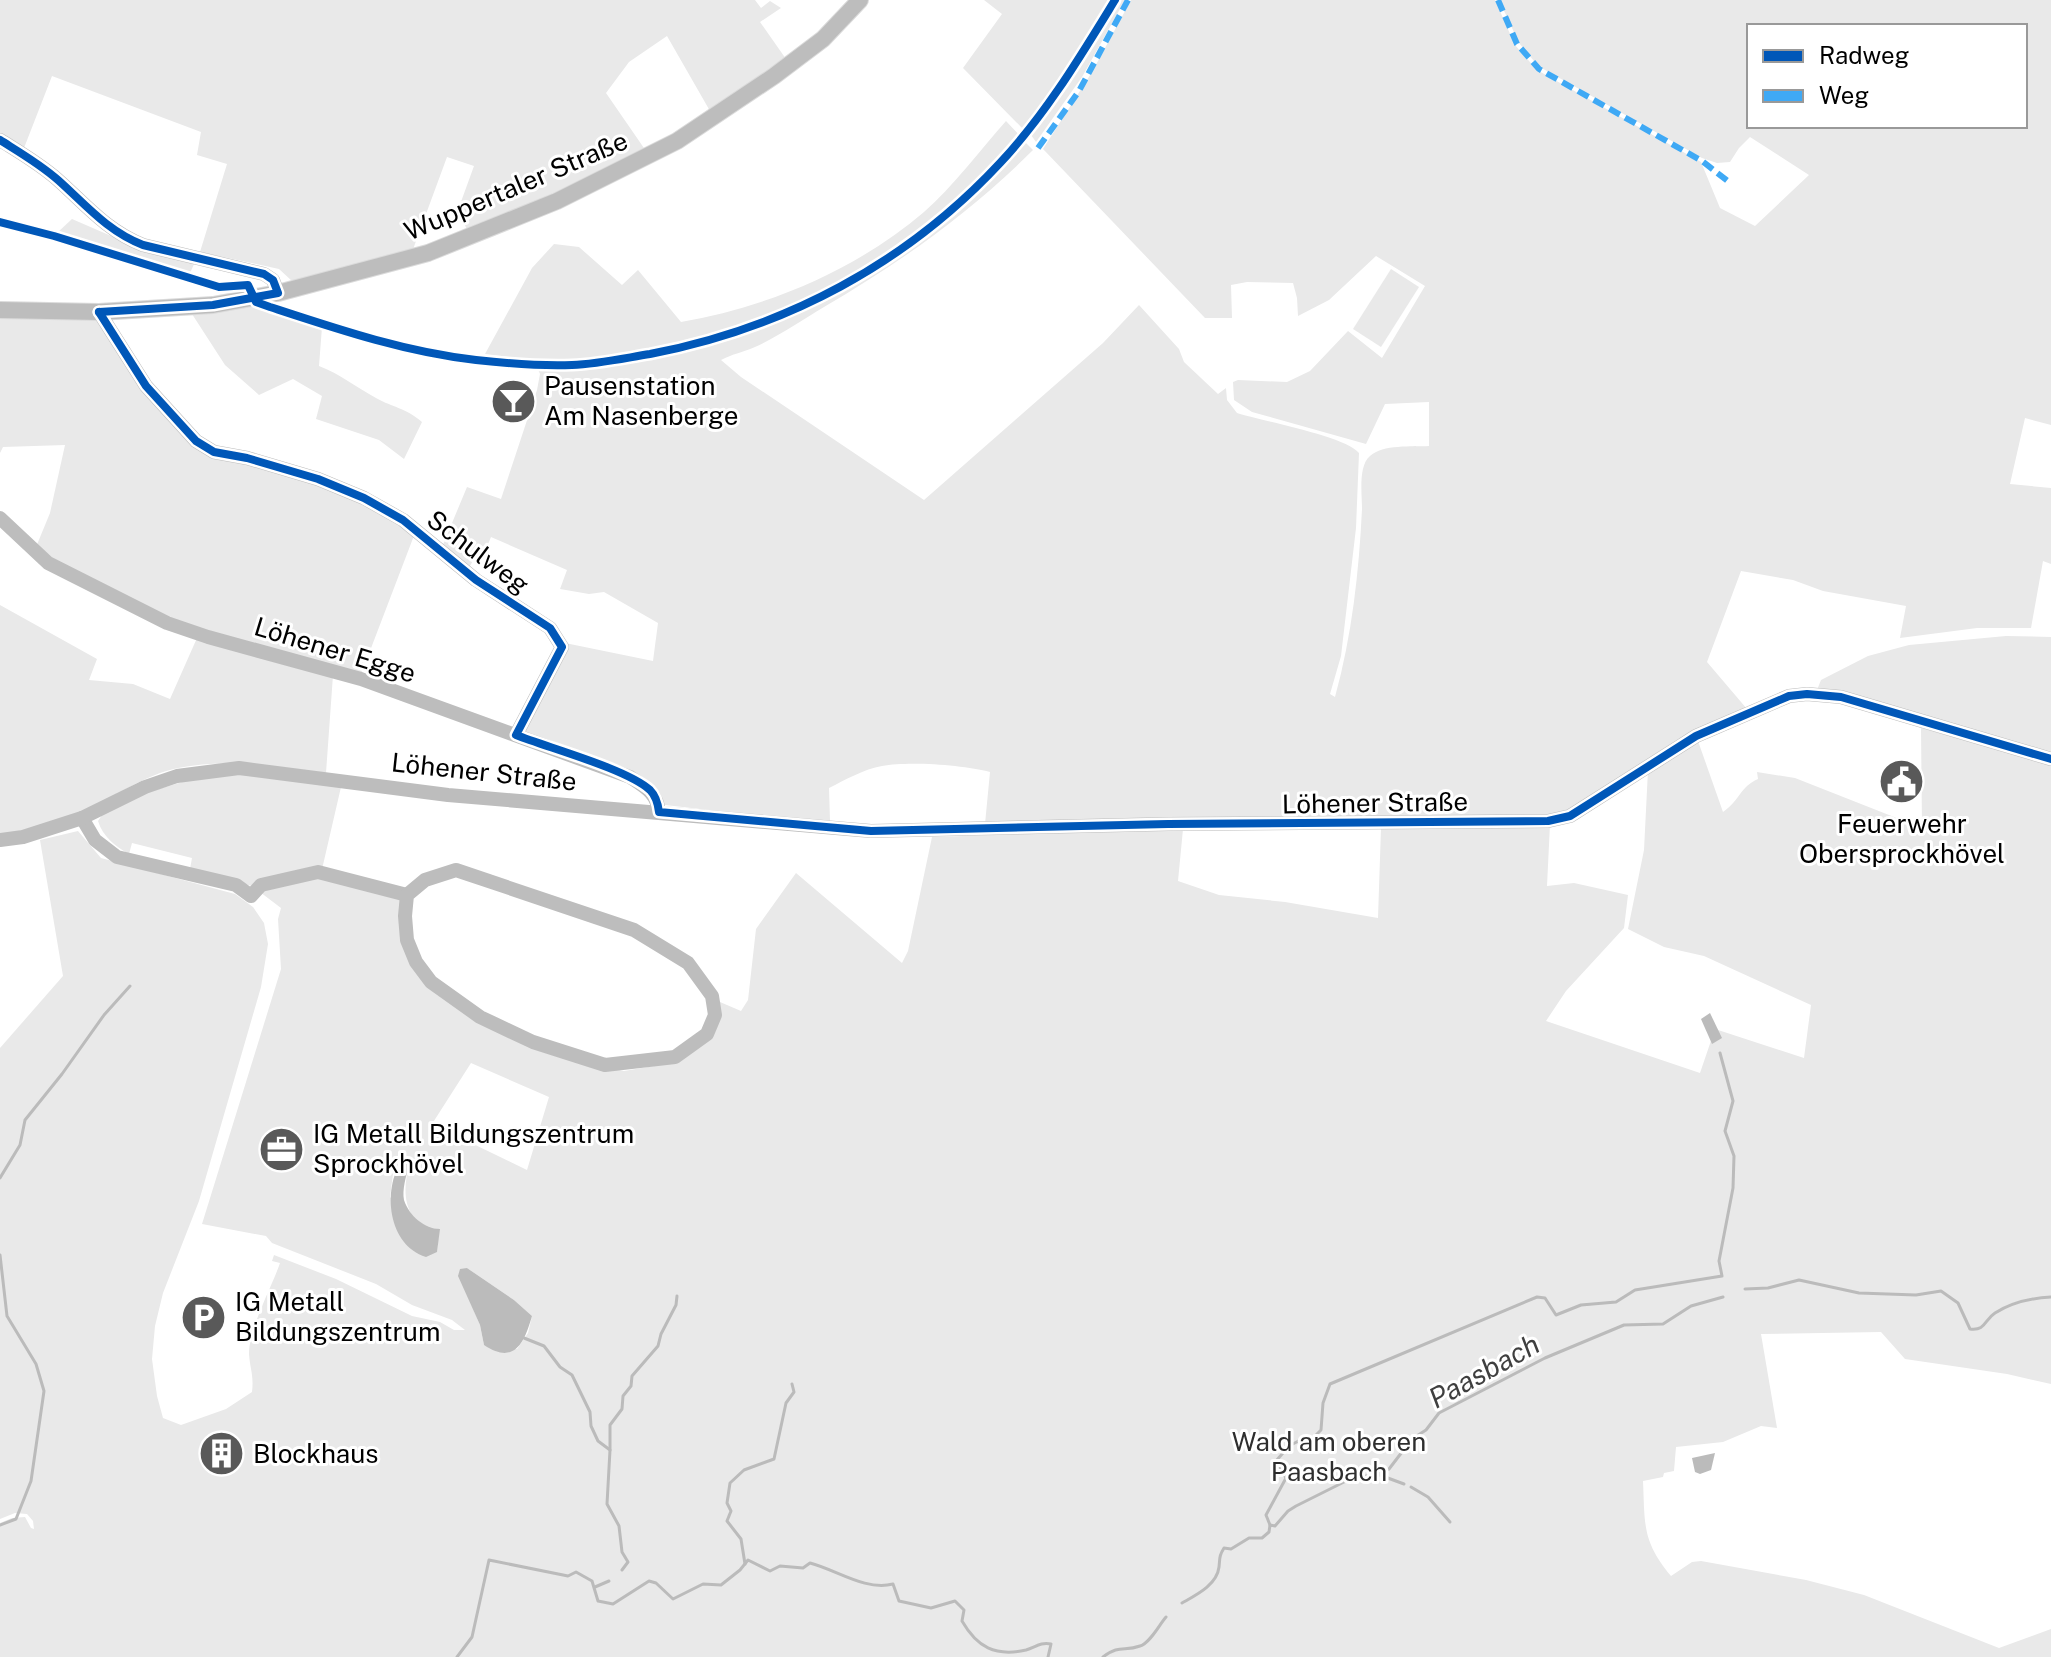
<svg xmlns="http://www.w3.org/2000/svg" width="2051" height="1657" viewBox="0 0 2051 1657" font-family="'Public Sans',sans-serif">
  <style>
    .green { fill: #e9e9e9; fill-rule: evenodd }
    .water { fill: #bbb }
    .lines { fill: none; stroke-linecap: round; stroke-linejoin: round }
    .stream { stroke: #bbb; stroke-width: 3 }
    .major-casing { stroke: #dbdbdb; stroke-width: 18 }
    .minor { stroke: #bdbdbd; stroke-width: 14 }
    .major { stroke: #bdbdbd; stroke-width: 16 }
    .quiet { stroke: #3fa9f5; stroke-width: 6; stroke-dasharray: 12 6; stroke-linecap: butt }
    .cycleway-casing { stroke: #fff; stroke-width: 13 }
    .cycleway { stroke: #0057b8; stroke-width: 8 }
    .labels { text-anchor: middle; stroke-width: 6; stroke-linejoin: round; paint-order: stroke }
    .street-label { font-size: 26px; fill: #000; stroke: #fff }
    .poi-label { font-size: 26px; fill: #000; stroke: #fff; text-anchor: start }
    .park-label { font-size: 26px; fill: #2e2e2e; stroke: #fff }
    .water-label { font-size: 28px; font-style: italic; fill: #3f3f3f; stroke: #fff }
  </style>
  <rect width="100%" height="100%" fill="#fff"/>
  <g class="green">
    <path d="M0 0H755L761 8 770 1 781 8 760 22 786 59 710 111 667 36 629 62 606 93 646 151 468 232 458 210 474 166 447 157 412 252 292 281 279 269 200 252 227 164 197 155 201 132 52 76 24 148 0 133Z"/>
    <path d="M984 0H1112L1056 87 1024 130 963 68 1002 14Z"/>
    <path d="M1118 0H1125L1082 77 1036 142 1031 135Z"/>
    <path d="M1131 0H1495L1515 45 1537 70 1701 162 1720 208 1755 226 1809 175 1750 137 1739 148 1730 162 1717 163 1702 158 1538 66 1519 43 1499 0H2051V425L2025 418 2010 484 2051 488V564L2043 561 2031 628H1977L1900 638 1906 606 1823 591 1793 580 1741 571 1707 662 1747 709 1678 739 1570 810 1548 817 985 824 990 772C964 765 909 761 882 766 864 769 845 780 829 788L830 821 787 819 665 805 660 797 520 733 565 643 653 661 658 623 604 592 589 594 560 589 567 570 491 537 484 554 478 552 467 571 442 547 467 487 501 499 537 390 540 374 537 367C721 370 907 282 1025 142L1033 150C970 213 901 262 824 307 802 320 779 336 755 347 744 352 732 354 721 360L741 377 924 500 1103 343 1139 305 1179 349 1184 362 1218 394 1226 388 1227 400 1237 413C1262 421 1345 436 1359 453L1356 528 1341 656 1330 694 1335 697C1352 636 1359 571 1362 509 1362 494 1358 466 1370 456 1383 444 1412 447 1429 446V402L1385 404 1366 444 1252 412 1234 400 1233 382 1238 380 1287 382 1310 371 1348 331 1382 358 1425 286 1376 256 1329 300 1298 316 1297 298 1293 283 1247 282 1231 285 1232 318H1205L1043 149 1092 72ZM1749 26H2025V126H1749Z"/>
    <path d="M1006 121 1020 136C924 244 802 318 660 347 631 353 600 360 570 361 542 362 513 357 485 354L532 268 554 244 579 247 622 285 638 270 681 322C768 307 856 270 924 212 953 187 980 150 1006 121Z"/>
    <path d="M72 219 125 242 196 260 189 275 57 233Z"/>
    <path d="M1391 269 1419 287 1381 347 1353 329Z"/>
    <path d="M250 304 270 308 322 327 319 366C340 374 356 387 376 398 394 408 404 407 422 422L404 459 379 440 316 419 322 396 293 379 259 395 225 365 192 314Z"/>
    <path d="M0 316 100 320 195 444 319 481 415 533 360 677 196 631 51 562 36 547 50 513 65 445 3 447 0 453Z"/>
    <path d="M0 605 97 659 89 680 133 684 170 699 197 638 333 675 326 773C277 767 228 758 178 768 144 775 115 797 83 811 56 823 29 830 0 834Z"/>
    <path d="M2006 636 2051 637V754L1817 690 1821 680 1868 656 1909 645Z"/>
    <path d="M1921 728 2051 764V1384L2007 1374 1905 1359 1881 1332 1761 1334 1777 1428 1761 1426 1723 1442 1676 1447 1674 1471 1664 1473 1663 1477 1643 1481C1645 1525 1642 1541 1671 1576L1692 1562 1701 1561 1806 1580 1864 1595 1999 1648 2051 1629V1657H0V1523L12 1518 25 1517 31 1528 34 1529 33 1521 27 1514 15 1513 0 1519V1048L63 976 40 840 78 831 101 858 235 894 253 907 264 923 268 944 261 987 199 1201 163 1293 155 1326 152 1359 157 1396 163 1418 181 1425 226 1409 252 1392C254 1375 250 1369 249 1354 249 1328 271 1289 280 1263L272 1261 274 1255 336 1279 412 1316 440 1322 454 1330H465L452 1320 412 1305 376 1284 272 1243 266 1236 202 1224 281 969 278 919 281 908 252 886 190 869 192 858 132 843 129 854C115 846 103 837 98 821L102 815 149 792 189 780 231 773 341 787 320 878 400 899 401 936 454 1005 582 1064 624 1071 678 1062 716 1025 720 1002 741 1011 748 1000 756 929 796 873 902 963 908 951 932 837 1183 829 1178 881 1219 895 1285 902 1378 918 1381 828 1550 824 1547 886 1574 883 1628 895 1624 928 1566 991 1546 1021 1700 1073 1715 1029 1804 1058 1811 1005 1704 956 1664 947 1628 929 1644 850 1648 770 1698 741 1723 812C1740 800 1740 787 1758 779L1757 772 1795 778 1922 828ZM471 1063 549 1097 527 1170 432 1124ZM402 1161 409 1167C401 1193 405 1228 439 1229L437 1252 390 1197 393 1174ZM467 1268 514 1300 532 1316 528 1333 517 1349 484 1345 480 1325 459 1276Z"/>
  </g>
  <g class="water">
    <path d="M1710 1013 1722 1038 1712 1044 1701 1019Z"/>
    <path d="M402 1160 409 1166C406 1176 402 1190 404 1200 409 1216 425 1229 440 1229L437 1252 426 1257C388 1245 382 1190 402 1160Z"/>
    <path d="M467 1268 514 1300 532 1316C524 1344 514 1365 484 1345L480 1325 458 1276 460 1269Z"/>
    <path d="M1715 1453 1711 1470 1700 1474 1695 1472 1692 1458Z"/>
  </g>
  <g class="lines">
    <g class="stream">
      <path d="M0 1178 20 1145 25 1120 62 1074 104 1015 130 986"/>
      <path d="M0 1255 7 1316 36 1364 44 1391 31 1481 16 1519 0 1525"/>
      <path d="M1745 1289 1768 1288 1799 1280 1859 1293 1916 1295 1941 1291 1958 1303 1970 1329C1986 1331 1984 1320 1995 1313 2011 1303 2032 1298 2051 1297"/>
      <path d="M524 1338 544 1346 560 1367 572 1375 590 1412 591 1426 598 1441 610 1450 607 1504 619 1526 622 1552 628 1562 622 1570"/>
      <path d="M610 1450V1425L622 1409 623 1396 631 1386 632 1376 658 1346 661 1334 676 1305 677 1296"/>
      <path d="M1377 1474 1404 1484"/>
      <path d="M1411 1487 1428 1497 1450 1522"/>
      <path d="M1270 1525 1266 1515 1286 1478 1276 1461 1289 1446 1306 1437 1313 1438 1321 1430 1323 1403 1330 1384 1537 1297 1545 1298 1556 1315 1581 1305 1616 1302 1635 1290 1722 1276 1719 1261 1733 1188 1734 1156 1725 1131 1733 1101 1720 1053"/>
      <path d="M745 1564 741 1539 727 1521 731 1511 727 1503 730 1483 744 1470 774 1459 786 1403 794 1392 792 1384"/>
      <path d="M595 1587 609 1581"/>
      <path d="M1182 1603C1196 1595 1217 1585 1219 1567 1220 1558 1219 1556 1224 1548L1231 1549 1249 1538H1262L1269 1532 1270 1525 1275 1526 1288 1511 1296 1506 1350 1479 1377 1474 1389 1469 1412 1439 1426 1430 1439 1413 1545 1358 1624 1325 1663 1324 1691 1306 1723 1297"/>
      <path d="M457 1657 472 1637 489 1560 568 1576 576 1572 592 1581 598 1601 613 1604 649 1581 656 1583 673 1599 703 1584 721 1585 740 1570 748 1560 770 1571 780 1566 803 1568 810 1563C837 1570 865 1591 893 1584L899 1601 931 1608 955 1601 964 1610 962 1621C977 1647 995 1657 1026 1650 1036 1647 1040 1642 1051 1644L1048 1657"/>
      <path d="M1103 1657C1120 1644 1124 1652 1140 1646 1150 1643 1159 1625 1166 1617"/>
    </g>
    <defs>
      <path id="major" d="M0 310 99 312 213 305 278 293 428 253 557 201 677 141 774 76 823 39 860 0"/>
    </defs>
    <use href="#major" class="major-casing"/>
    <g class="minor">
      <path d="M0 140C19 152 40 164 58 180 85 204 107 231 143 245L264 274 273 280 278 293"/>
      <path d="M99 312 146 386 196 441 214 452 247 458 318 479 364 498 403 520 476 580 550 628 562 647 516 735"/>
      <path d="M0 518 48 563 167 623 208 637 361 679 630 777C645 787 657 793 659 812"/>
      <path d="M82 818 95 840 117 857 236 885 251 896 261 885 318 872 407 895"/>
      <path d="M0 840 23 837 82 818 145 787 177 776 239 768 448 795 871 831 1168 824 1548 821 1570 816 1696 736 1789 696 1807 694 1841 697 2051 759"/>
      <path d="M456 870 634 930 688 963 712 996 715 1015 707 1034 675 1057 605 1065 533 1042 480 1017 431 982 416 962 407 940 405 916 407 895 425 880Z"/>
    </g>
    <use href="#major" class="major"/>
    <g class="quiet">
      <path d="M1498 0 1517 44 1539 69 1702 161 1729 182"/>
      <path d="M1038 148 1079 91 1128 0"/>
    </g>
    <defs>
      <g id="cycleway">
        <path d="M0 140C19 152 40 164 58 180 85 204 107 231 143 245L264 274 273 280 278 293 213 305 99 312"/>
        <path d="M0 222 54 236 219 287 248 285 256 302 270 307C337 329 405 352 476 360 503 363 545 366 572 365 598 364 625 358 650 354 785 328 906 264 1000 163 1046 114 1080 57 1115 0"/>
        <path d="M99 312 146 386 196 441 214 452 247 458 318 479 364 498 403 520 476 580 550 628 562 647 516 735C549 748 627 769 650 790 656 796 658 804 659 812L871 831 1168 824 1548 821 1570 816 1696 736 1789 696 1807 694 1841 697 2051 759"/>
      </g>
    </defs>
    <use href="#cycleway" class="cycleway-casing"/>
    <use href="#cycleway" class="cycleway"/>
  </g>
  <defs>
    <symbol id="bar-disc" viewBox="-11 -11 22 22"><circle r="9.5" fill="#595959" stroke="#fff"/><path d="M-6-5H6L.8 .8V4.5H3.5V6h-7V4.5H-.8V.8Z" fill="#fff"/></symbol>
    <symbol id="civic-disc" viewBox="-11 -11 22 22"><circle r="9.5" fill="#595959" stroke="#fff"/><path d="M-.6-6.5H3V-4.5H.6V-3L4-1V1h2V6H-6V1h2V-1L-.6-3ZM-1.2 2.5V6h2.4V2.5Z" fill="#fff"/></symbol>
    <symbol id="office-disc" viewBox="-11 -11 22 22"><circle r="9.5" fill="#595959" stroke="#fff"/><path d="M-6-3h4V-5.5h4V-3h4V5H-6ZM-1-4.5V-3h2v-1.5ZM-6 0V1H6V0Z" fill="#fff"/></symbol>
    <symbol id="parking-disc" viewBox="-11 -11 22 22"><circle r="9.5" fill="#595959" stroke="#fff"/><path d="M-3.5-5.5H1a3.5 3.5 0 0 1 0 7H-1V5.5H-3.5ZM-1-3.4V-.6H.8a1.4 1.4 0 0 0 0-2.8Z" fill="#fff"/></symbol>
    <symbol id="building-disc" viewBox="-11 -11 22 22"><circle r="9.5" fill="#595959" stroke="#fff"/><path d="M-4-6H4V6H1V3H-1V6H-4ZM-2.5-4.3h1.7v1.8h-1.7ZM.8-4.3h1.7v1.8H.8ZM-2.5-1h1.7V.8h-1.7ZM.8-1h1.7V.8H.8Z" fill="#fff"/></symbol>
  </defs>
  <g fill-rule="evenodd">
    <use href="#bar-disc" x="488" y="376" width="51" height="51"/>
    <use href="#civic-disc" x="1876" y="756" width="51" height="51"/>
    <use href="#office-disc" x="256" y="1124" width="51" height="51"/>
    <use href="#parking-disc" x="178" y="1292" width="51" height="51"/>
    <use href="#building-disc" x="196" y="1428" width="51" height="51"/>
  </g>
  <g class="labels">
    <g class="street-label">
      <text transform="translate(516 186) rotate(-23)" y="9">Wuppertaler Straße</text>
      <text transform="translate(478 552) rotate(37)" y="9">Schulweg</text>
      <text transform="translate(335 650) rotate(17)" y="9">Löhener Egge</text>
      <text transform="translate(484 772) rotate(6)" y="9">Löhener Straße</text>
      <text transform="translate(1375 803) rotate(-1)" y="9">Löhener Straße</text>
    </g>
    <g class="poi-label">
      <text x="544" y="395">Pausenstation<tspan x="544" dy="30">Am Nasenberge</tspan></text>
      <text x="1902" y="833" text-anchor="middle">Feuerwehr<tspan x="1902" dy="30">Obersprockhövel</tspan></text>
      <text x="313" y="1143">IG Metall Bildungszentrum<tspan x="313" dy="30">Sprockhövel</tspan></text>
      <text x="235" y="1311">IG Metall<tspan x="235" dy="30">Bildungszentrum</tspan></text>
      <text x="253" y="1463">Blockhaus</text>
    </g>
    <g class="park-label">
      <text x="1329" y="1451">Wald am oberen<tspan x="1329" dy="30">Paasbach</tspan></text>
    </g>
    <g class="water-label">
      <text transform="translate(1484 1371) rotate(-29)" y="10">Paasbach</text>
    </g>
  </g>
  <rect x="1747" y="24" width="280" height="104" fill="#ffffff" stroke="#999999" stroke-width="2"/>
  <rect x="1763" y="50" width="40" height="12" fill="#0057b8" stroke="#999999" stroke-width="2"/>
  <text x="1819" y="64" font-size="24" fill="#000000">Radweg</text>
  <rect x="1763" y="90" width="40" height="12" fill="#3fa9f5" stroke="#999999" stroke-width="2"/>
  <text x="1819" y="104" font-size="24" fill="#000000">Weg</text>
</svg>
